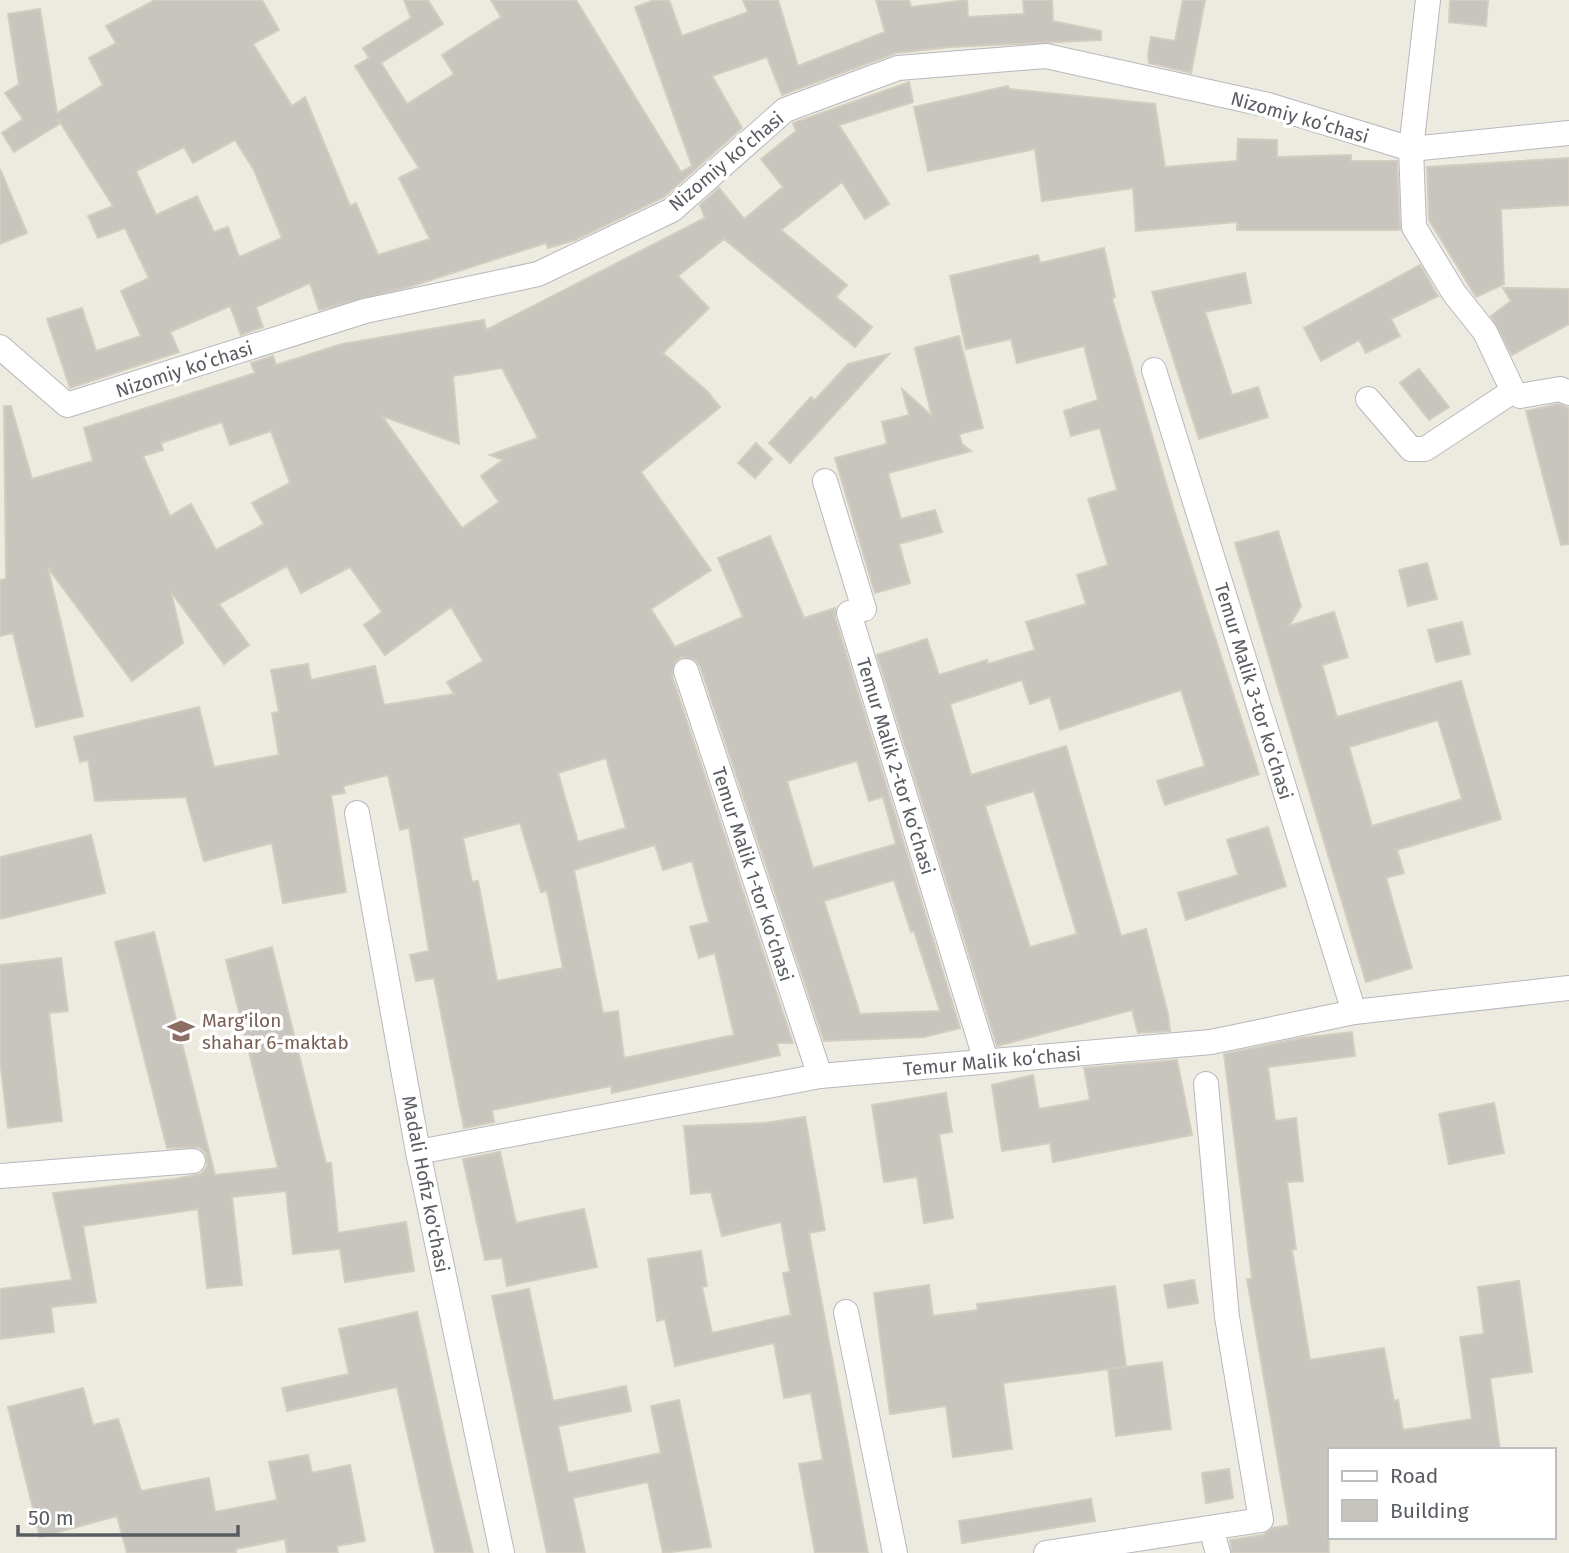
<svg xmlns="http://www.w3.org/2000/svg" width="1569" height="1553" viewBox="0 0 1569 1553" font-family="'Fira Sans',sans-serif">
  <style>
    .building { fill: #c8c5be; stroke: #d2cdbf; stroke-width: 2; fill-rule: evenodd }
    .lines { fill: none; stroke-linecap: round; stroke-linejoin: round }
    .street-casing { stroke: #b6b8be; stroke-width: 26 }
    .street { stroke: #fff; stroke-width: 24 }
    .labels { text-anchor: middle; stroke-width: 7; stroke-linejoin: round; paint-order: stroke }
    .street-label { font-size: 19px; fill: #595d62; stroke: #fff }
    .education-label { font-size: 19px; fill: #785e54; stroke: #fff; text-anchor: start }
  </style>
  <rect width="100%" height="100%" fill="#edebe0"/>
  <g class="building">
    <path d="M155 0H262L279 30 253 44 292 106 305 97 350 206 356 203 378 255 430 239 399 178 419 168 355 66 369 58 363 48 411 18 404 0H428L443 24 381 63 407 104 454 74 442 55 501 17 491 0H576L681 172 692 166 635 7 654 0H669L682 36 748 12 743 0H778L798 66 885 32 876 0H909L911 7 967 0 968 17 1024 14 1023 0H1052L1053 21 1101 31V40L950 47 896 53 782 95 767 57 712 76 742 128 664 197 575 240 548 248 546 243 412 286 319 310 310 283 256 307 263 327 241 335 230 306 170 332 179 352 70 388 47 319 82 308 96 351 141 336 121 291 149 278 125 228 98 238 88 216 113 206 58 119 59 124 14 152 2 133 23 119 5 93 19 84 8 14 40 9 57 113 103 85 89 58 116 43 106 26ZM235 140 254 170 282 238 239 257 228 227 214 232 197 196 156 215 136 171 184 147 193 163Z"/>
    <path d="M1183 0H1205L1191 73 1149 63 1148 55 1151 37 1175 41Z"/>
    <path d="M1450 0H1488L1486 26 1449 22Z"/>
    <path d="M909 82 913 102 839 125 889 204 865 219 842 182 781 230 847 285 836 297 872 327 855 347 724 239 678 276 709 308 663 353 707 391 720 407 641 472 711 570 651 609 675 647 743 617 718 558 770 536 804 618 835 608V617L960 1028 924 1037 824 1041 700 666 695 660 682 657 675 662 672 676 793 1043H777L780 1055 710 1071 612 1093 611 1086 492 1110 494 1122 464 1128 434 978 416 981 410 955 429 951 409 828 400 830 388 775 343 786 345 793 331 795 346 892 283 903 272 843 204 861 186 797 95 801 88 760 80 762 74 737 199 707 214 767 279 755 272 713 279 712 271 670 308 664 311 680 375 666 384 705 454 694 447 682 483 661 451 607 385 655 364 625 382 612 350 567 301 593 287 566 219 604 249 645 224 664 171 592 183 643 132 681 48 568 83 716 36 727 13 633 0 636V580L6 579 4 406H11L32 479 93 461 84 428 255 373 251 363 273 356 276 365 342 344 484 320 486 330 705 218 700 205 719 188 744 219 783 187 761 159 796 131 793 123ZM502 368 538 438 490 455 503 460 481 476 499 502 462 528 382 416 459 444 453 376ZM222 422 230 445 271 431 290 483 252 503 264 524 216 550 191 504 170 516 143 456 163 450 161 443ZM606 758 626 828 578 842 558 773ZM857 761 869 801 883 797 896 844 813 868 787 781ZM520 823 541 892 547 891 563 968 497 981 478 881 472 882 463 838ZM655 845 663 870 692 861 709 922 690 927 699 958 715 953 734 1035 624 1058 618 1011 603 1013 574 870ZM894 880 911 932 914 931 940 1011 860 1014 824 901Z"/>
    <path d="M1008 86 1009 89 1155 104 1165 167 1237 161 1238 139 1277 140V157L1351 155V161H1397L1400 230H1237V222L1136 231 1133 188 1042 201 1035 149 928 171 914 107Z"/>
    <path d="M1569 158V205L1501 209 1504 284 1476 297 1429 220 1427 167Z"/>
    <path d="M0 169 27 233 0 244Z"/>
    <path d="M1104 248 1115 297 1112 298 1173 507 1259 774 1165 805 1157 781 1205 766 1181 690 1060 730 1050 697 1030 704 1022 680 950 704 971 775 1066 746 1121 936 1146 929 1168 1014 1170 1031 1138 1033 1132 1010 997 1046 877 655 927 639 939 675 987 660 988 664 1035 650 1026 622 1086 604 1077 575 1108 565 1088 499 1117 490 1100 428 1071 436 1064 411 1098 400 1084 346 1017 363 1011 339 966 349 950 276 1038 255 1040 263ZM1034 791 1077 934 1030 947 985 806Z"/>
    <path d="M1420 265 1438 296 1391 319 1400 336 1366 353 1359 340 1321 361 1304 328Z"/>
    <path d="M1245 273 1251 303 1205 312 1232 395 1258 387 1268 417 1199 439 1152 292Z"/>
    <path d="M1503 288 1569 289V324L1512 355 1491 316 1511 301Z"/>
    <path d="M959 336 983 428 959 434 962 444 971 451 888 473 901 519 935 510 942 532 899 544 910 583 875 593 835 458 887 444 882 422 909 415 902 389 932 416 915 348Z"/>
    <path d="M889 354 790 463 769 443 811 397 815 400 848 364Z"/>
    <path d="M1419 369 1449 407 1429 420 1400 383Z"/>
    <path d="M1558 404 1569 408V544L1561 545 1526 411Z"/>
    <path d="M756 443 772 459 755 478 738 463Z"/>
    <path d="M1278 531 1301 606 1289 626 1334 612 1348 657 1322 665 1337 717 1461 681 1501 819 1397 850 1404 873 1386 878 1412 968 1366 982 1235 543ZM1438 720 1462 799 1372 826 1349 747Z"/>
    <path d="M1427 563 1437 599 1408 606 1399 570Z"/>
    <path d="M1462 622 1470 654 1436 662 1428 630Z"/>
    <path d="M1268 827 1286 886 1186 920 1178 893 1238 875 1227 840Z"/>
    <path d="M91 835 105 893 0 919V857Z"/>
    <path d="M154 932 215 1175 278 1168 226 960 272 947 326 1163H331L338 1233 406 1222 414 1271 345 1282 340 1249 293 1254 286 1191 232 1197 242 1285 207 1288 198 1209 83 1226 96 1302 51 1307 54 1332 0 1339V1289L72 1280 53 1193 175 1179 201 1174 207 1167 206 1153 199 1147 167 1148 115 942Z"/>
    <path d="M61 958 68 1011 49 1013 62 1121 8 1128 0 1060V965Z"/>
    <path d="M1352 1032 1355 1056 1268 1067 1275 1121 1296 1118 1303 1181 1287 1182 1296 1249 1292 1250 1310 1360 1384 1348 1394 1401 1398 1400 1403 1430 1472 1419 1460 1337 1484 1334 1478 1287 1519 1281 1532 1372 1490 1378 1500 1450H1329V1553H1232L1230 1540 1263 1535 1273 1528 1289 1525 1247 1279H1252L1224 1054 1301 1038Z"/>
    <path d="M1177 1060 1192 1135 1053 1162 1050 1143 1002 1151 992 1085 1033 1075 1039 1109 1090 1100 1084 1068Z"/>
    <path d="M946 1093 952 1132 939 1134 953 1218 924 1223 917 1177 884 1182 872 1105Z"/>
    <path d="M1494 1103 1504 1153 1449 1164 1439 1114Z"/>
    <path d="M805 1117 825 1230 809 1233 868 1553H815L799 1464 823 1460 811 1393 784 1398 774 1343 675 1366 665 1319 657 1321 648 1259 701 1251 707 1286 702 1287 712 1333 791 1315 783 1273 790 1272 781 1222 722 1236 711 1192 691 1194 684 1126 765 1123Z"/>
    <path d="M500 1152 516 1223 584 1209 597 1267 507 1286 502 1258 485 1260 463 1159Z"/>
    <path d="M1194 1280 1198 1303 1168 1308 1164 1285Z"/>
    <path d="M929 1285 933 1316 978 1310 977 1304 1115 1286 1126 1367 1003 1383 1012 1449 953 1457 946 1406 890 1414 874 1293Z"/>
    <path d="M529 1289 553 1401 626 1386 631 1411 558 1426 568 1473 661 1453 651 1406 679 1400 711 1547 663 1553 648 1482 573 1498 585 1553H547L492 1296Z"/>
    <path d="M417 1312 452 1469 473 1553H435L397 1387 287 1411 282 1388 349 1374 339 1329Z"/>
    <path d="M1162 1362 1171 1429 1116 1436 1108 1369Z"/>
    <path d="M83 1388 93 1425 118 1419 141 1491 209 1478 215 1512 277 1500 269 1462 308 1455 312 1473 350 1465 365 1541 337 1546 338 1553H287L285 1539 236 1549V1553H127L117 1516 40 1537 8 1407Z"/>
    <path d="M1229 1469 1233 1498 1206 1503 1202 1473Z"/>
    <path d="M1091 1499 1095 1521 962 1543 959 1521Z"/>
  </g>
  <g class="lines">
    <defs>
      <g id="street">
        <path d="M1428 0 1411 149 1414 227 1454 293 1485 332 1513 391 1520 396 1560 389 1569 393"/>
        <path d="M0 347 67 405 365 311 538 274 672 210 785 110 898 68 1046 56 1268 105 1411 149 1569 133"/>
        <path d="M1154 370 1354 1012"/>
        <path d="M1368 399 1411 449H1425L1513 391"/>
        <path d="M825 481 864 609 849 613 986 1061"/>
        <path d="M686 671 820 1076"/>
        <path d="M357 813 418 1152 502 1553"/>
        <path d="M418 1152 820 1076 1211 1042 1354 1012 1569 988"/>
        <path d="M0 1176 193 1161"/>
        <path d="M846 1312 895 1553"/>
        <path d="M1211 1528 1218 1553"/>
        <path d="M1046 1553 1261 1520 1227 1317 1206 1084"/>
      </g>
    </defs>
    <use href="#street" class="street-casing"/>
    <use href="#street" class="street"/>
  </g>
  <defs>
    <symbol id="school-bare" viewBox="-9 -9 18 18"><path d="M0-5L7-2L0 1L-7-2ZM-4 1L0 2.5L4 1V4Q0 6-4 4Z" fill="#8d6e63" stroke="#fff" stroke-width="2.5" paint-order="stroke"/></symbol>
  </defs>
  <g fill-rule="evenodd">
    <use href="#school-bare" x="162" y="1012" width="38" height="38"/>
  </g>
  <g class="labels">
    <g class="street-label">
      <text transform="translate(1300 117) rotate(16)" y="7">Nizomiy koʻchasi</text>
      <text transform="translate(726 161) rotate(-40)" y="7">Nizomiy koʻchasi</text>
      <text transform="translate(184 369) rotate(-18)" y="7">Nizomiy koʻchasi</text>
      <text transform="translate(1254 691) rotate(73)" y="7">Temur Malik 3-tor koʻchasi</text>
      <text transform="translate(896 766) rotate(73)" y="7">Temur Malik 2-tor ko‘chasi</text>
      <text transform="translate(753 874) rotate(72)" y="7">Temur Malik 1-tor ko‘chasi</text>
      <text transform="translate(992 1061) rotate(-5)" y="7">Temur Malik koʻchasi</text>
      <text transform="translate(426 1184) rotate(79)" y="7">Madali Hofiz ko'chasi</text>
    </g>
    <g class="education-label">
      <text x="202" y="1027">Marg'ilon<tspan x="202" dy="22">shahar 6-maktab</tspan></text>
    </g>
  </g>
  <rect x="1328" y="1448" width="228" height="91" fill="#ffffff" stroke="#bdbec0" stroke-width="2"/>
  <rect x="1342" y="1471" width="35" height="10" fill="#ffffff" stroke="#bdbec0" stroke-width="2"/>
  <text x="1390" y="1483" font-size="21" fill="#595d62">Road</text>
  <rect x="1342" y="1500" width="35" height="21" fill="#c8c5be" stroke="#bdbec0" stroke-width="2"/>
  <text x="1390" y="1518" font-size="21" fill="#595d62">Building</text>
  <path d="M18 1525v10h220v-10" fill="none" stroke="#595d62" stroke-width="3.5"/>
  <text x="28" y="1525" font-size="21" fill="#595d62" stroke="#ffffff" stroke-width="5" paint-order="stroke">50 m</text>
</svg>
